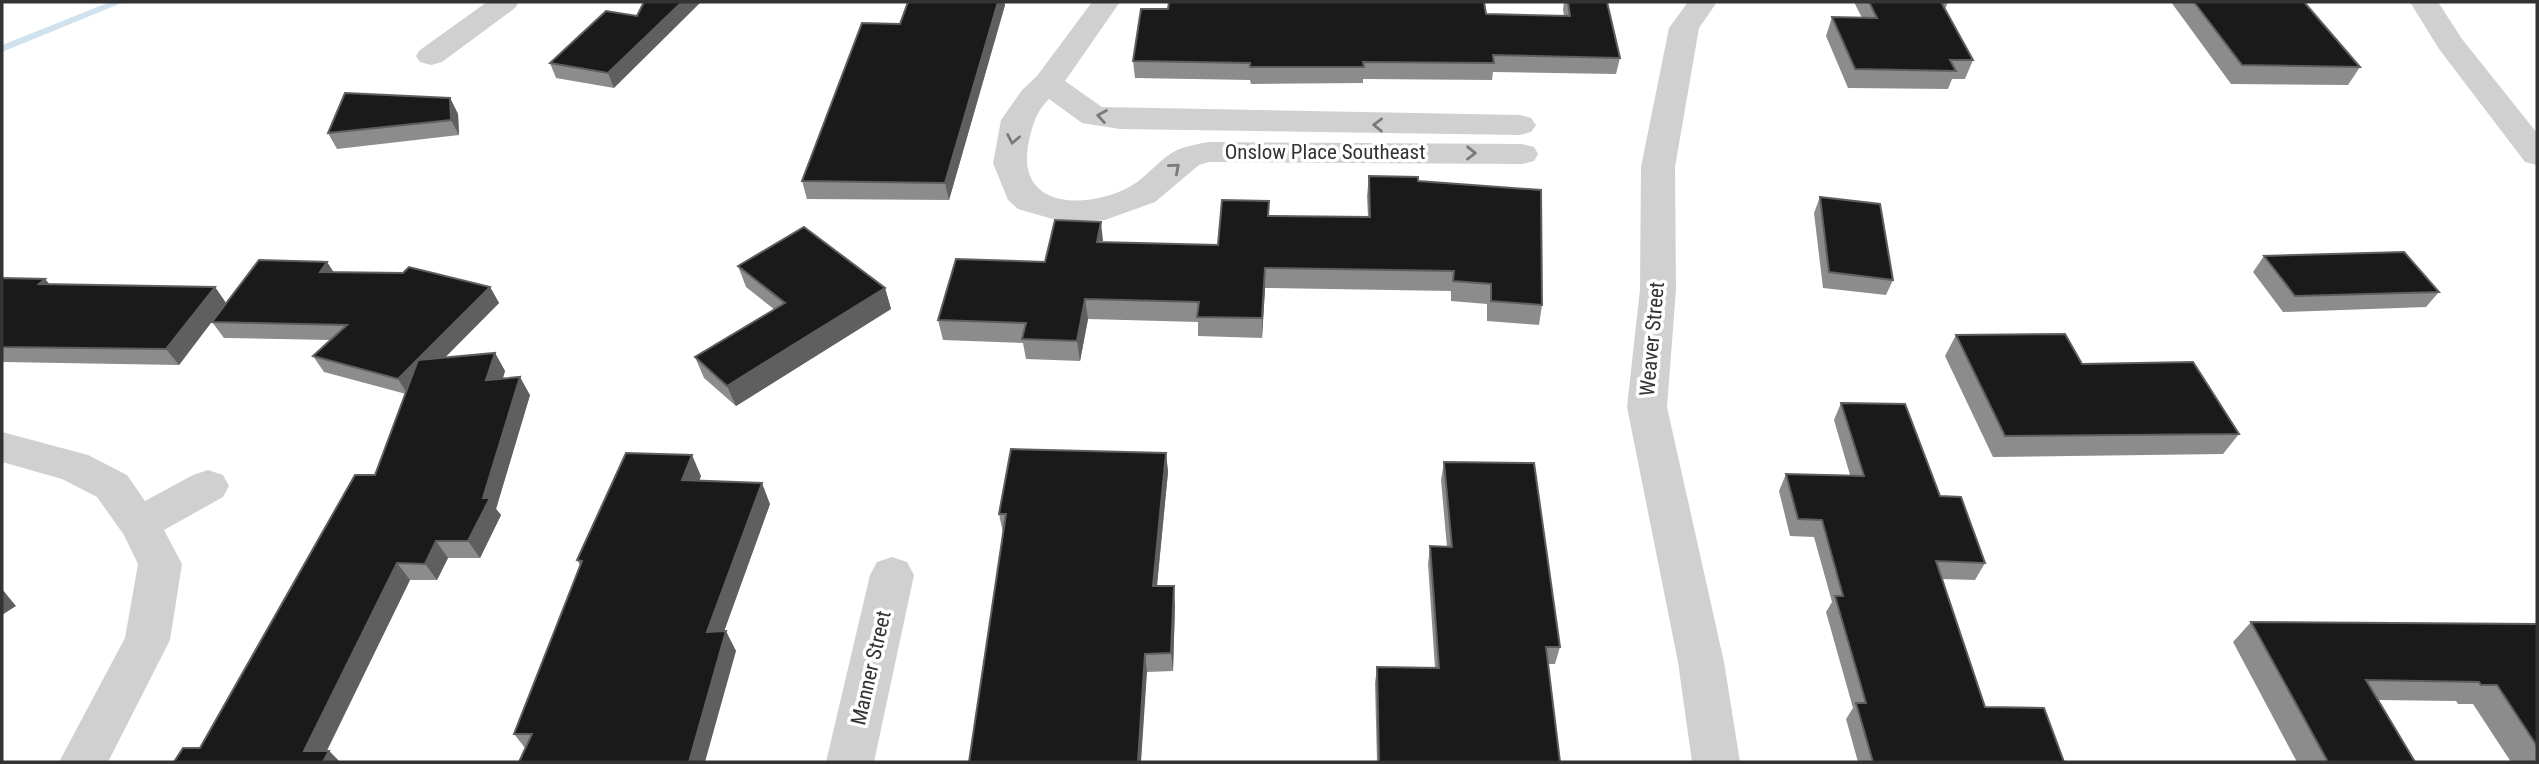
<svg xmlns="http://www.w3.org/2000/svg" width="2539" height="764" viewBox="0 0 2539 764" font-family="'Roboto Condensed',sans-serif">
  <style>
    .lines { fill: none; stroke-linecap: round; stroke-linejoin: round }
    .stream { fill: #cfe2ee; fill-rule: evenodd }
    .minor { fill: #d0d0d0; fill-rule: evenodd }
    .wall { fill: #8c8c8c }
    .shaded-wall { fill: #5f5f5f }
    .building { fill: #1a1a1a; stroke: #5f5f5f; stroke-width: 2 }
    .oneway { stroke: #7a7a7a }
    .labels { text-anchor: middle; stroke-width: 7; stroke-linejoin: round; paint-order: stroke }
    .street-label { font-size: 21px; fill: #333; stroke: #fff }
  </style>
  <rect width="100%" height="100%" fill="#fff"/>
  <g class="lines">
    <path class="stream" d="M110 2H124L2 52V45Z"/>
    <g class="minor">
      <path d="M487 2H519L515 8 442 62 431 65 420 62 416 56 420 50Z"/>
      <path d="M1092 2H1120L1065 81 1102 107 1520 115 1531 118 1536 125 1531 132 1520 135 1120 129 1082 123 1049 99C1035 113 1032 127 1028 146 1017 211 1091 209 1131 186 1147 177 1160 158 1177 150 1187 146 1198 144 1208 142L1522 144 1534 147 1538 154 1534 161 1522 164 1209 162 1199 165 1155 202 1105 220 1063 222 1018 209 1008 200 993 163 1001 120 1022 90 1037 76Z"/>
      <path d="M1688 2H1717L1699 28 1675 167 1676 289 1667 407 1724 662 1740 762H1692L1678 662 1627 407 1640 289 1641 167 1669 28Z"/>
      <path d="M2410 2H2438L2462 39 2537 133V165L2525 162 2439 49Z"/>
      <path d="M2 432 88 455 127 475 145 501 193 475 208 470 223 475 229 486 223 497 164 530 182 564 170 640 108 762H59L125 638 138 564 124 535 97 497 62 479 2 462Z"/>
      <path d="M892 557 907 562 914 575 874 762H826L870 575 877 562Z"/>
    </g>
  </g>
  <g class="wall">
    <path d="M908 2H1004L1005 5 949 200 807 199 802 181 900 24Z"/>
    <path d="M1564 2H1607L1620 58 1616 74 1493 72 1492 80 1363 79V83L1251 84 1250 80 1135 78 1133 61 1486 14 1564 16 1563 9Z"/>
    <path d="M1854 2H1948L1945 9 1973 60 1965 79H1952L1948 89 1848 88 1826 36 1832 17 1862 18Z"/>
    <path d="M2171 2H2304L2360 67 2348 85 2231 84Z"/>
    <path d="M606 11 614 88 556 78 550 63Z"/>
    <path d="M450 98 458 114 459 135 337 149 328 133Z"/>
    <path d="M1369 176 1418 181 1542 305 1539 325 1487 321V304L1451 301V291L1265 288 1262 338 1198 336V322L1088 319 1080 361 1026 359 1023 343 943 340 938 320 1045 262 1218 245 1269 216 1368 217 1367 196Z"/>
    <path d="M1820 197 1893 280 1886 295 1823 288 1814 213Z"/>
    <path d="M2264 256 2439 292 2426 307 2283 312 2253 272Z"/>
    <path d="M327 262 333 272 490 287 499 303 444 358 495 353 505 371 503 379 530 395 496 509 501 515 480 558H448L437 580H410L327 751H329L340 762H174L200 748 375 475 406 394 324 372 313 356 330 340 224 338 212 322Z"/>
    <path d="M738 266 885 288 891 309 736 406 704 378 695 357 775 310 746 287Z"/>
    <path d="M2 278 45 279 50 285 215 287 226 303 179 365 2 362Z"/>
    <path d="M1956 335 2082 364 2239 434 2223 454 1993 457 1945 356Z"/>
    <path d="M1841 403 1940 496 1985 563 1975 580 1942 579 1985 707 2064 762H1858L1846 719 1853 708 1826 612 1832 602 1814 537 1790 536 1779 491 1786 474 1850 475 1834 420Z"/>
    <path d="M1166 453 1168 472 1157 586 1175 605 1173 671 1147 672 1003 533 999 514Z"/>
    <path d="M1444 462 1560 647 1555 664H1548L1560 762H1377L1375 683 1377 667 1435 668 1428 564 1430 546 1447 547 1441 480Z"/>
    <path d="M701 476 699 481 770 504 724 631 736 651 525 748 514 734 580 565 577 560Z"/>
    <path d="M2251 622 2537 624V762H2511L2473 704H2458L2456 701 2378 700 2415 762H2297L2233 642Z"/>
  </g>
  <g class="shaded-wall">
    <path d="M682 2H701L614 88 608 73Z"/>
    <path d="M998 2H1004L1005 5 949 200 945 183Z"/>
    <path d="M450 98 458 114 459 135 451 120Z"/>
    <path d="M1101 222 1103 241 1097 242Z"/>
    <path d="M327 262 337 277 320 272Z"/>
    <path d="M1265 268V288L1262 338V318Z"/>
    <path d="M45 279 58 294 39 284Z"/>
    <path d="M215 287 226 303 179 365 166 349Z"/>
    <path d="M490 287 499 303 408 395 398 379Z"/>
    <path d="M885 288 891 309 736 406 727 386Z"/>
    <path d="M1085 299 1088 319 1080 361 1077 341Z"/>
    <path d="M495 353 505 371 496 397 486 380Z"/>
    <path d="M520 377 530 395 496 509 501 515 480 558 468 541Z"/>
    <path d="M1166 453 1168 472 1155 605 1153 586Z"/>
    <path d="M692 455 701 476 691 501 682 480Z"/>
    <path d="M762 483 770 504 717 651 707 632Z"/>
    <path d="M436 541 448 558 437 580 425 564Z"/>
    <path d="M397 563 410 580 321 762 304 751Z"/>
    <path d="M1174 586 1175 605 1173 671 1171 653Z"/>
    <path d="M2 589 16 606 2 615Z"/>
    <path d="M726 631 736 651 705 762H689Z"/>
    <path d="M1145 654 1147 672 1141 762H1138Z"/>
    <path d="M329 751 340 762H323Z"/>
  </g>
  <g class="building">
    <path d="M644 2H682L608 73 550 63 606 11 637 16Z"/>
    <path d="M908 2H998L945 183 802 181 862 23 900 24Z"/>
    <path d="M1169 2H1484L1486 14 1570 16 1568 2H1607L1620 58 1493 55 1494 63 1363 62 1364 67H1250V63L1133 61 1141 9H1168Z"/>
    <path d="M1869 2H1941L1973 60H1950L1956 71 1855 69 1832 17 1877 18Z"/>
    <path d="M2194 2H2304L2360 67 2242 65Z"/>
    <path d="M345 93 450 98 451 120 328 133Z"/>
    <path d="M1369 176 1418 177V181L1541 190 1542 305 1491 301V284L1453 281 1454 271 1265 268 1262 318 1197 317 1199 302 1085 299 1077 341 1022 339 1026 323 938 320 956 259 1045 262 1055 220 1101 222 1097 242 1218 245 1222 200 1269 201 1268 216 1370 217Z"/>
    <path d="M1820 197 1880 204 1893 280 1829 272Z"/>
    <path d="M804 227 885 288 727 386 695 357 785 303 738 266Z"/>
    <path d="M2404 252 2439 292 2295 296 2264 256Z"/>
    <path d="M259 260 327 262 320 272 403 273 409 267 490 287 398 379 313 356 347 325 212 322Z"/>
    <path d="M2 278 45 279 39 284 215 287 166 349 2 347Z"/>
    <path d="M2065 334 2082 364 2193 362 2239 434 2005 436 1956 335Z"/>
    <path d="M495 353 486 380 520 377 483 498H490L468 541H436L425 564 397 563 304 751H329L323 762H174L183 748H200L355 475H375L418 360Z"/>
    <path d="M1841 403 1905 404 1940 496 1961 497 1985 563 1936 561 1985 707 2044 708 2064 762H1873L1856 703H1866L1835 596H1843L1822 520 1798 519 1786 474 1864 476Z"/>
    <path d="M1011 449 1166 453 1153 586H1174L1171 653 1145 654 1138 762H969L1006 514H999Z"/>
    <path d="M626 453 692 455 682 480 762 483 707 632 726 631 689 762H519L532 734H514L582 561 577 560Z"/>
    <path d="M1444 462 1534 463 1560 647H1546L1560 762H1379L1377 667 1439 668 1430 546 1452 547Z"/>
    <path d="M2251 622 2537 624V746L2497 685H2481L2479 682 2366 680 2415 762H2328Z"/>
  </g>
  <defs><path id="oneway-chevron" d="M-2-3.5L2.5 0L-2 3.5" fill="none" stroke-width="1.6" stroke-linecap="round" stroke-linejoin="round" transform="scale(1.75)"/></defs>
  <g class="oneway">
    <use href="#oneway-chevron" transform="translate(1102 116) rotate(-170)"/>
    <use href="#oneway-chevron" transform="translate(1378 125) rotate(-179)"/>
    <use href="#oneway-chevron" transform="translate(1013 139) rotate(101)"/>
    <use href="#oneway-chevron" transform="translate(1471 153) rotate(1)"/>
    <use href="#oneway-chevron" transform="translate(1175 168) rotate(-41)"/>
  </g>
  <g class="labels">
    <g class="street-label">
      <text x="1325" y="159">Onslow Place Southeast</text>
      <text transform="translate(1652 339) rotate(-85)" y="7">Weaver Street</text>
      <text transform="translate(871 668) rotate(-77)" y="7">Manner Street</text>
    </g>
  </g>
  <rect width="2539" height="764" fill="none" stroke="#333333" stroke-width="7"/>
</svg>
